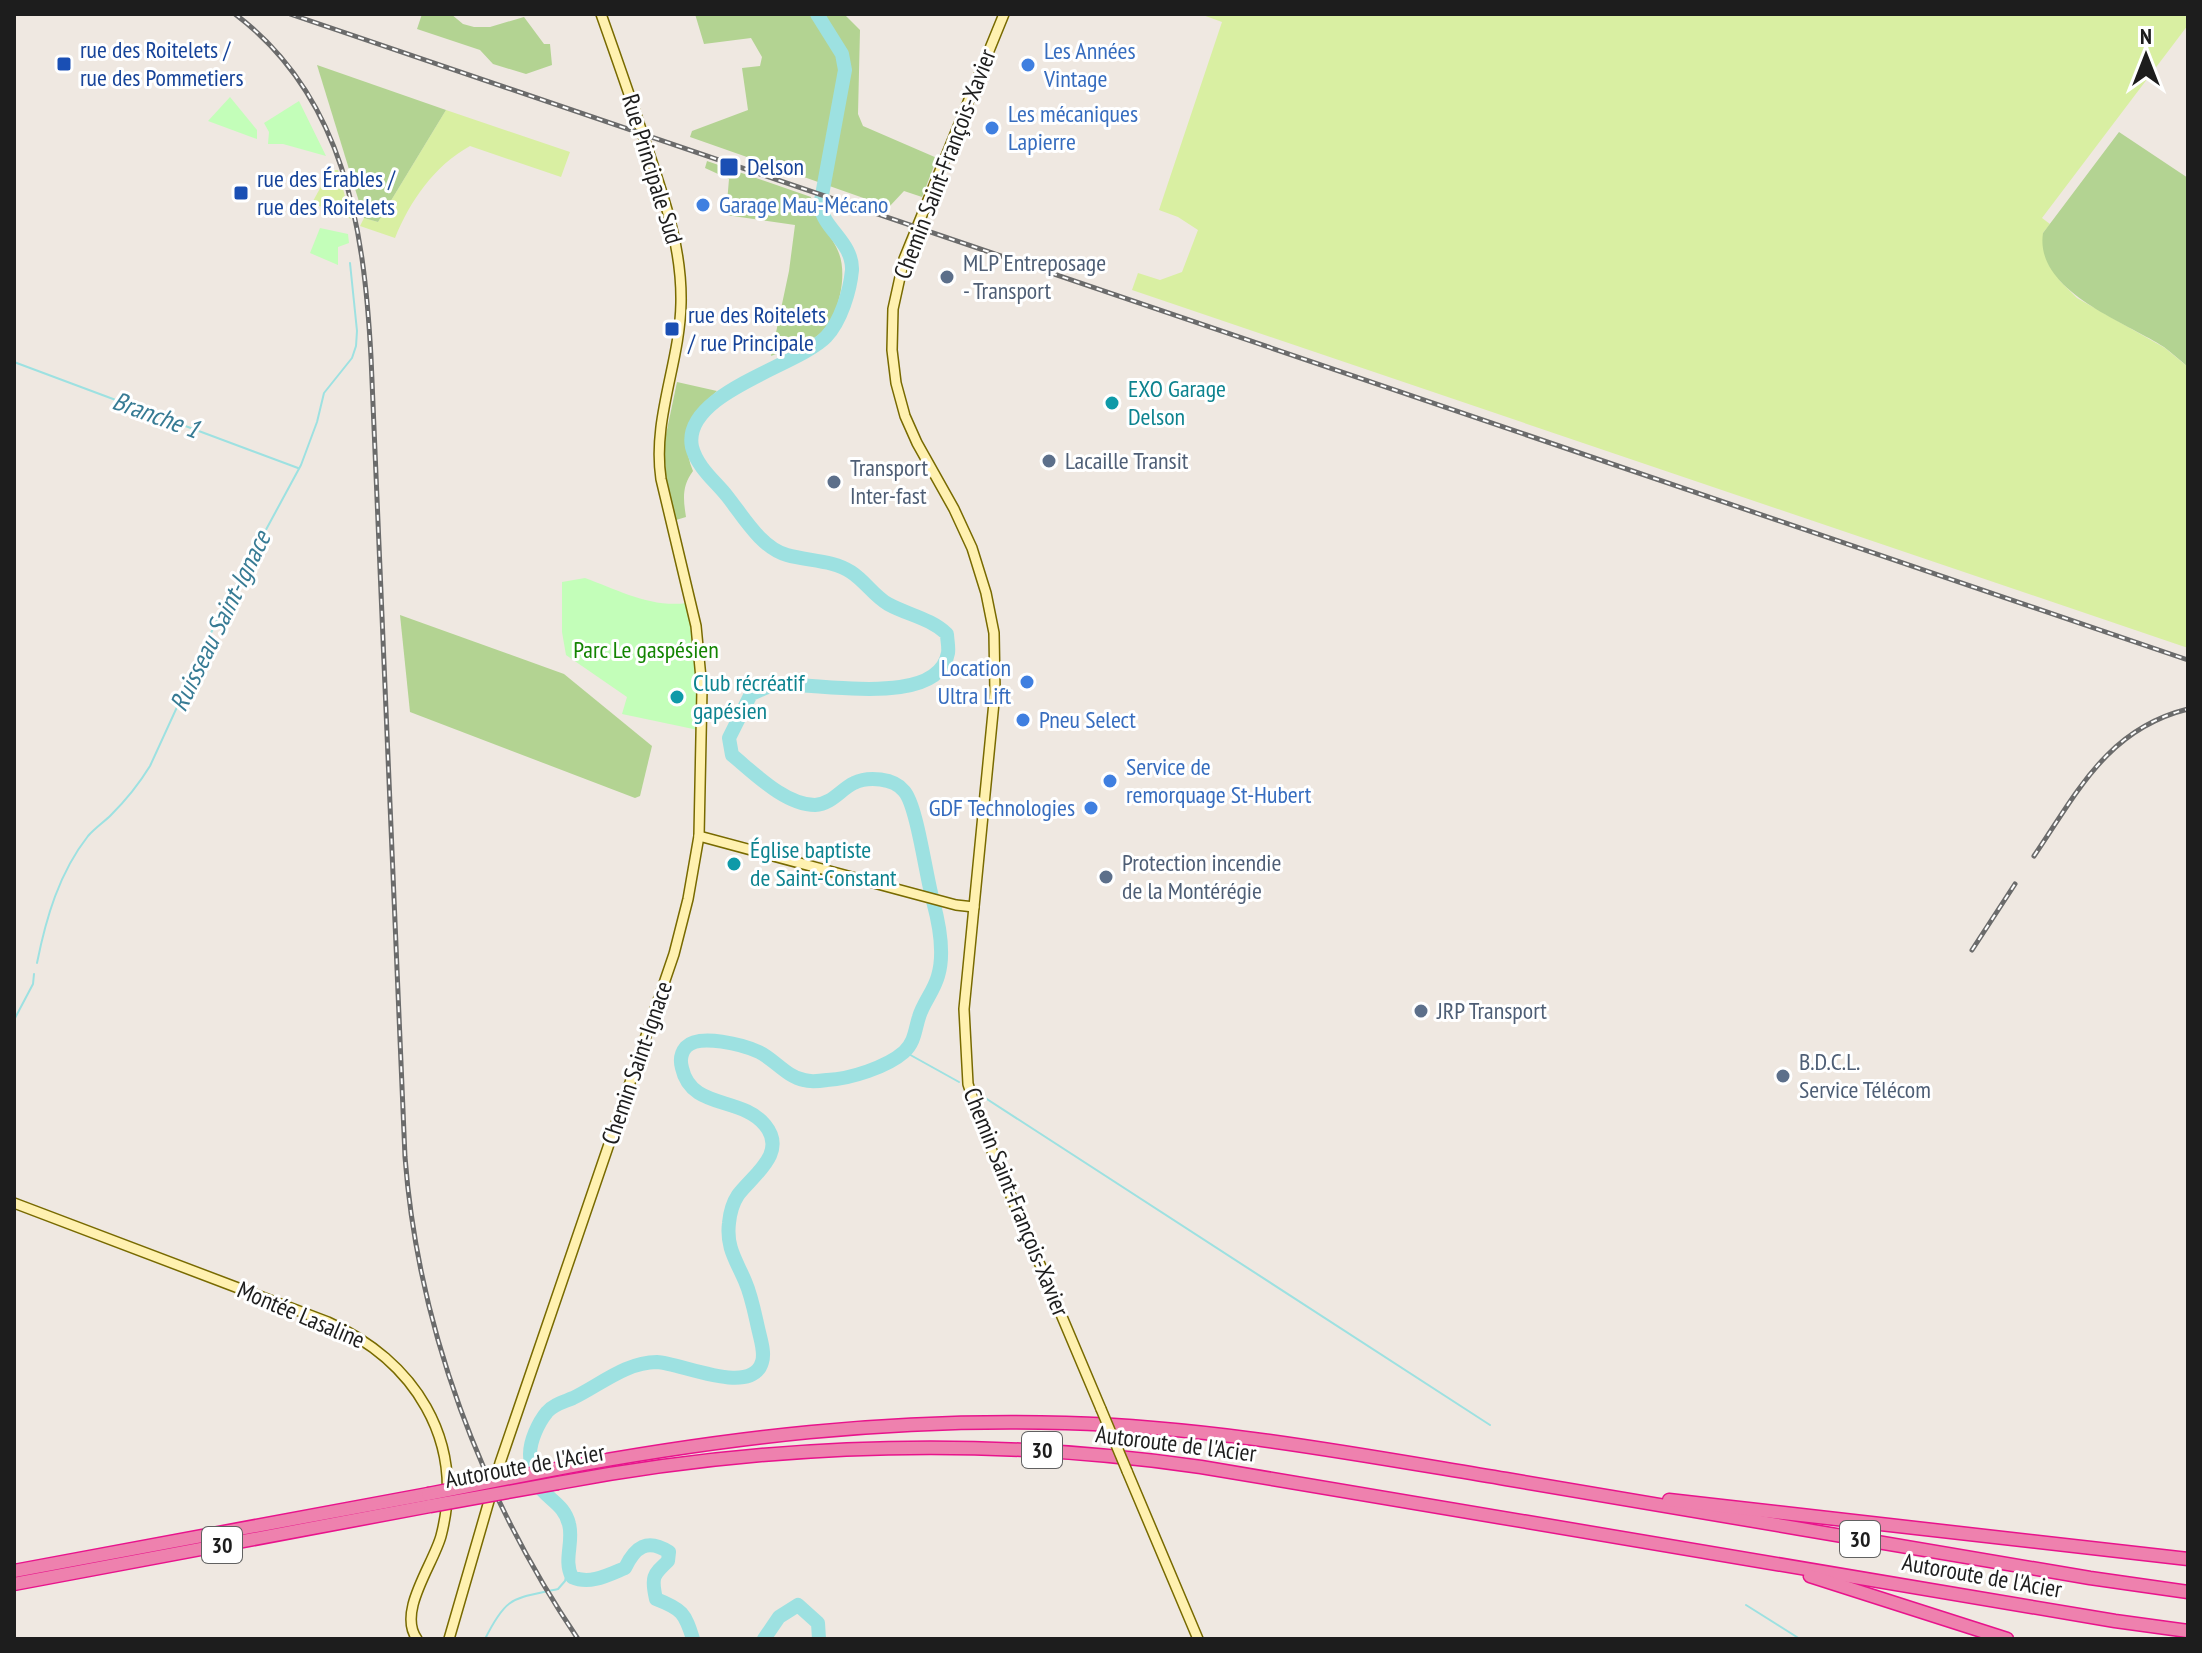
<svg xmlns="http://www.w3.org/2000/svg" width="2202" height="1653" viewBox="0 0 2202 1653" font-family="'PT Sans Narrow',sans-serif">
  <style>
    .grass { fill: #d9efa2 }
    .forest { fill: #b3d392 }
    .park { fill: #c3feb9 }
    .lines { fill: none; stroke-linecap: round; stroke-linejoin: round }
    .stream { stroke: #9de1e1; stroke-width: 2 }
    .river { stroke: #9de1e1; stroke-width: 14 }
    .secondary-casing { stroke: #786a00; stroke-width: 12 }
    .highway-casing { stroke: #e8138c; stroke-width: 15 }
    .secondary { stroke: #fff1b0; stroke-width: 9 }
    .highway { stroke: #ee81ae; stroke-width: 12 }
    .rail-casing { stroke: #6b6b6b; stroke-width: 5 }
    .rail { stroke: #fff; stroke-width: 2; stroke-dasharray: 6; stroke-linecap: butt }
    .secondary-bridge-casing { stroke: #786a00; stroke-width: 12; stroke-linecap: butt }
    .highway-bridge-casing { stroke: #e8138c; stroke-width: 15; stroke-linecap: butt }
    .secondary-bridge { stroke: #fff1b0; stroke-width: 9 }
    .highway-bridge { stroke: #ee81ae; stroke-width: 12 }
    .transit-dot { fill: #1a4fb4; stroke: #fff; stroke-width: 3 }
    .shop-dot { fill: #3f7fe0; stroke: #fff; stroke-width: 3 }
    .service-dot { fill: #5c6f8a; stroke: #fff; stroke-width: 3 }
    .culture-dot { fill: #0f9aa8; stroke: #fff; stroke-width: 3 }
    .labels { text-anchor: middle; stroke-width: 6; stroke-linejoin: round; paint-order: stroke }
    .shield { fill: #fff; stroke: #616161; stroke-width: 2 }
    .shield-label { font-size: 22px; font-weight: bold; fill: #1d1d1d }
    .transit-label { font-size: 24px; fill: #164399; stroke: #fff; text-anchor: start }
    .shop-label { font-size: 24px; fill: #366cbe; stroke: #fff; text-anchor: start }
    .street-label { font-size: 24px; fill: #1d1d1d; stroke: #fff }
    .service-label { font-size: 24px; fill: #4e5e75; stroke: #fff; text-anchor: start }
    .culture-label { font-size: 24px; fill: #0d838f; stroke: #fff; text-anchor: start }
    .park-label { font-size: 24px; fill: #138401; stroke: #fff }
    .water-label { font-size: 26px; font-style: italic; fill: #377b94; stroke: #fff }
  </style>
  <rect width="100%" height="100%" fill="#efe8e1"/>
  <g class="grass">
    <path d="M1200 14H2188V25L2042 218 2050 224 2043 233 2060 281 2077 298 2165 348 2188 367V648L1132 290 1138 273 1160 280 1182 272 1198 230 1178 217 1159 210 1222 22Z"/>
    <path d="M446 110 570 152 561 177 470 146C434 166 410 201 395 238L360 226 364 218 378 222Z"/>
    <path d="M330 170H338L351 219 312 203Z"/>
  </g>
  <g class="forest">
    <path d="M422 14H451L463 24 474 27H490L524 17 544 44H550L552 65 526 74 493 64 480 50 417 29Z"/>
    <path d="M695 14H844L860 30 858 114 863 126 937 158 922 197 904 191 889 207 690 137 692 131 748 110 742 68 760 66 762 57 751 38 704 44Z"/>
    <path d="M317 65 446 110 378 222 364 218Z"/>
    <path d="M2119 132 2188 178V367C2180 360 2172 353 2164 347 2126 322 2034 291 2043 233Z"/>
    <path d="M707 161 811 197C813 220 830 231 838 251 849 275 838 321 817 336 803 345 786 350 771 356L789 271 795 225 726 215 729 179 705 168Z"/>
    <path d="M677 382 717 391C691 413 679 437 693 471 682 486 683 498 686 517L676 520 666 477 664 444Z"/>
    <path d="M400 615 564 674 652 746 640 796 635 798 410 712Z"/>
  </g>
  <g class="park">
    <path d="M230 97 257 130V139L208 121Z"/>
    <path d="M299 101 326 156 283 144H268L269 132 264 123Z"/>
    <path d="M320 228 348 234 349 243 338 247V265L310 253Z"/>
    <path d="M585 578C618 590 651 608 687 603L699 689 698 730 622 714 627 697 566 655 562 632V582Z"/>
  </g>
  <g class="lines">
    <g class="stream">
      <path d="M14 362 298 468"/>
      <path d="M37 963C46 918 59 873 88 836 95 828 104 822 111 815 126 800 139 784 150 766L216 622 301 465 317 422 324 393 352 358 356 346 357 331 350 263"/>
      <path d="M14 1020 33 984 34 974"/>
      <path d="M905 1052 959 1082"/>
      <path d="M976 1092 1490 1425"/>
      <path d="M1746 1605 1800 1639"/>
      <path d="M485 1639C507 1595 513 1599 558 1589L565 1581 568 1568"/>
    </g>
    <g class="river">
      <path d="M693 1639C685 1613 682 1609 656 1599 651 1577 653 1575 668 1561L669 1552C647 1538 635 1547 625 1568 608 1575 590 1585 572 1577 563 1560 574 1542 569 1524 562 1495 530 1499 530 1454 530 1441 538 1423 547 1412 554 1404 564 1402 573 1398 600 1385 626 1362 657 1362 681 1363 752 1397 762 1362 765 1353 761 1341 759 1332 755 1315 752 1297 745 1281 736 1260 726 1247 729 1223 730 1213 732 1204 738 1195 753 1175 788 1153 765 1125 742 1096 691 1110 682 1068 680 1061 681 1053 686 1047 699 1033 744 1045 759 1052 774 1059 787 1077 804 1080 810 1082 820 1081 827 1080 850 1079 887 1067 904 1052 915 1042 915 1029 919 1017 923 1003 934 991 938 976 945 953 939 923 933 901 926 877 917 805 904 791 894 778 868 776 854 783 841 789 832 804 815 805 785 805 754 773 732 755L729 738 751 694C759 691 767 686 775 685 815 681 938 710 948 653 949 647 947 639 947 634 930 618 908 615 888 604 874 596 865 581 851 572 833 560 808 561 787 555 761 548 743 516 727 496 715 481 697 467 692 447 681 393 798 366 826 337 841 321 850 291 852 270 853 243 824 229 820 206L845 70 842 54 817 14"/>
      <path d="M764 1639 779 1617 798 1605 818 1623 819 1639"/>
    </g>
    <defs>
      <g id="secondary">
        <path d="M1004 14 904 259 893 309 892 350 896 383 905 416 917 443 954 509 972 548 986 593 994 633 995 692 964 1009 968 1084 984 1132 1101 1409"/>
        <path d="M699 836 956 905 974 907"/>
        <path d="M14 1203 328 1322C414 1360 466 1440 441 1536 433 1565 397 1612 417 1639"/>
        <path d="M1127 1471 1198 1639"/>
        <path d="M449 1639 500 1463 674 954 688 899 699 836 702 689 696 626 661 479C652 419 680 363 681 303 682 252 667 207 651 159 635 111 618 62 601 14"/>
      </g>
      <g id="highway">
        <path d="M556 1469C729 1437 889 1418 1066 1423 1215 1427 1360 1455 1506 1479 1701 1512 1895 1545 2090 1578L2188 1592"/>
        <path d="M558 1483C771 1443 986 1436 1201 1467L2115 1621 2188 1631"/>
        <path d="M1669 1500 2188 1559"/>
        <path d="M14 1571 428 1494"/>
        <path d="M1810 1576 2007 1639"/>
        <path d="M14 1584 430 1506"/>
      </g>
    </defs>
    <use href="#secondary" class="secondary-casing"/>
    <use href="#highway" class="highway-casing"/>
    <use href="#secondary" class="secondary"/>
    <use href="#highway" class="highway"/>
    <defs>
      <g id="rail">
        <path d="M235 14C345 97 364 228 371 357L405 1157C418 1328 482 1497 578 1639"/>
        <path d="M290 14 2188 660"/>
        <path d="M2034 856C2077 793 2107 729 2188 709"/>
        <path d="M1972 950 2015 884"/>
      </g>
    </defs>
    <use href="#rail" class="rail-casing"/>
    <use href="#rail" class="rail"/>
    <defs>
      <path id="secondary-bridge" d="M1101 1409 1127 1471"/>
      <g id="highway-bridge">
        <path d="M428 1494 556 1469"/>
        <path d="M430 1506 558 1483"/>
      </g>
    </defs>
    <use href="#secondary-bridge" class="secondary-bridge-casing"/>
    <use href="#highway-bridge" class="highway-bridge-casing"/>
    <use href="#secondary-bridge" class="secondary-bridge"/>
    <use href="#highway-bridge" class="highway-bridge"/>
  </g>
  <g class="transit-dot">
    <rect x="56" y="56" width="16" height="16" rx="4"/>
    <rect x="719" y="157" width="20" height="20" rx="4"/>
    <rect x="233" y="185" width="16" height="16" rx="4"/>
    <rect x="664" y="321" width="16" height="16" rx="4"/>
  </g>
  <g class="shop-dot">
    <circle cx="1028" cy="65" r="8"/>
    <circle cx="992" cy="128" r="8"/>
    <circle cx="703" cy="205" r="8"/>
    <circle cx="1027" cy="682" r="8"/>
    <circle cx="1023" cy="720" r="8"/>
    <circle cx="1110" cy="781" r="8"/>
    <circle cx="1091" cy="808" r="8"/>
  </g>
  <g class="service-dot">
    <circle cx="947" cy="277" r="8"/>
    <circle cx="1049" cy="461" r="8"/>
    <circle cx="834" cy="482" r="8"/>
    <circle cx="1106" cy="877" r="8"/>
    <circle cx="1421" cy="1011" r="8"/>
    <circle cx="1783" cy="1076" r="8"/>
  </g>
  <g class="culture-dot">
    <circle cx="1112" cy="403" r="8"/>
    <circle cx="677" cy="697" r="8"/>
    <circle cx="734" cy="864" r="8"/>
  </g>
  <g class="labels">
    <g class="shield">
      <rect x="1022" y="1432" width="40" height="36" rx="6"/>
      <rect x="1840" y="1521" width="40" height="36" rx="6"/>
      <rect x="202" y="1527" width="40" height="36" rx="6"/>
    </g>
    <g class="shield-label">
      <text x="1042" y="1458">30</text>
      <text x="1860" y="1547">30</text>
      <text x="222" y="1553">30</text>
    </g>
    <g class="transit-label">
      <text x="80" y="58">rue des Roitelets /<tspan x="80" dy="28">rue des Pommetiers</tspan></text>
      <text x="747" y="175">Delson</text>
      <text x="257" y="187">rue des Érables /<tspan x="257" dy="28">rue des Roitelets</tspan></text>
      <text x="688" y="323">rue des Roitelets<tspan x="688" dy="28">/ rue Principale</tspan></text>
    </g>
    <g class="shop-label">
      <text x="1044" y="59">Les Années<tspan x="1044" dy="28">Vintage</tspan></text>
      <text x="1008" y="122">Les mécaniques<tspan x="1008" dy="28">Lapierre</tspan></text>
      <text x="719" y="213">Garage Mau-Mécano</text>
      <text x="1011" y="676" text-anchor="end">Location<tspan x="1011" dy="28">Ultra Lift</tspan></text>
      <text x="1039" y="728">Pneu Select</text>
      <text x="1126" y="775">Service de<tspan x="1126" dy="28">remorquage St-Hubert</tspan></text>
      <text x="1075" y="816" text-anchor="end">GDF Technologies</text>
    </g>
    <g class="street-label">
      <text transform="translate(945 164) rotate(-69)" y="8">Chemin Saint-François-Xavier</text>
      <text transform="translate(652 169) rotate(73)" y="8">Rue Principale Sud</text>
      <text transform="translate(637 1063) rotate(-71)" y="8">Chemin Saint-Ignace</text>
      <text transform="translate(1016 1202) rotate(68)" y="8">Chemin Saint-François-Xavier</text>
      <text transform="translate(301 1315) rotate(23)" y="8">Montée Lasaline</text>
      <text transform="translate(1176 1444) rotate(7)" y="8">Autoroute de l'Acier</text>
      <text transform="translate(525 1466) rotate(-10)" y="8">Autoroute de l'Acier</text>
      <text transform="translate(1982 1576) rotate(10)" y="8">Autoroute de l'Acier</text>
    </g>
    <g class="service-label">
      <text x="963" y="271">MLP Entreposage<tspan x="963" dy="28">- Transport</tspan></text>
      <text x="1065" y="469">Lacaille Transit</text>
      <text x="850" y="476">Transport<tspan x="850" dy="28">Inter-fast</tspan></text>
      <text x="1122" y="871">Protection incendie<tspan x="1122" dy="28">de la Montérégie</tspan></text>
      <text x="1437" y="1019">JRP Transport</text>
      <text x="1799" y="1070">B.D.C.L.<tspan x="1799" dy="28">Service Télécom</tspan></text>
    </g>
    <g class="culture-label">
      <text x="1128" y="397">EXO Garage<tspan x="1128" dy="28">Delson</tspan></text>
      <text x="693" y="691">Club récréatif<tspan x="693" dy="28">gapésien</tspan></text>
      <text x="750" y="858">Église baptiste<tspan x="750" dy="28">de Saint-Constant</tspan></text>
    </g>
    <g class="park-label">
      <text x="646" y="658">Parc Le gaspésien</text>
    </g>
    <g class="water-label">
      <text transform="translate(156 415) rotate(20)" y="9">Branche 1</text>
      <text transform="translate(220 621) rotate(-64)" y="9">Ruisseau Saint-Ignace</text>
    </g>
  </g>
  <rect width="2202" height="1653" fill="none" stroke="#1d1d1d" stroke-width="32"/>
  <g transform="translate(2146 56)" stroke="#ffffff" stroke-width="6" paint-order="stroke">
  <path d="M0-6L14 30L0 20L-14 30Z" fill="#1d1d1d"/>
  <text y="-12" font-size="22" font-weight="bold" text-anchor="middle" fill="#1d1d1d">N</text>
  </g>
</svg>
